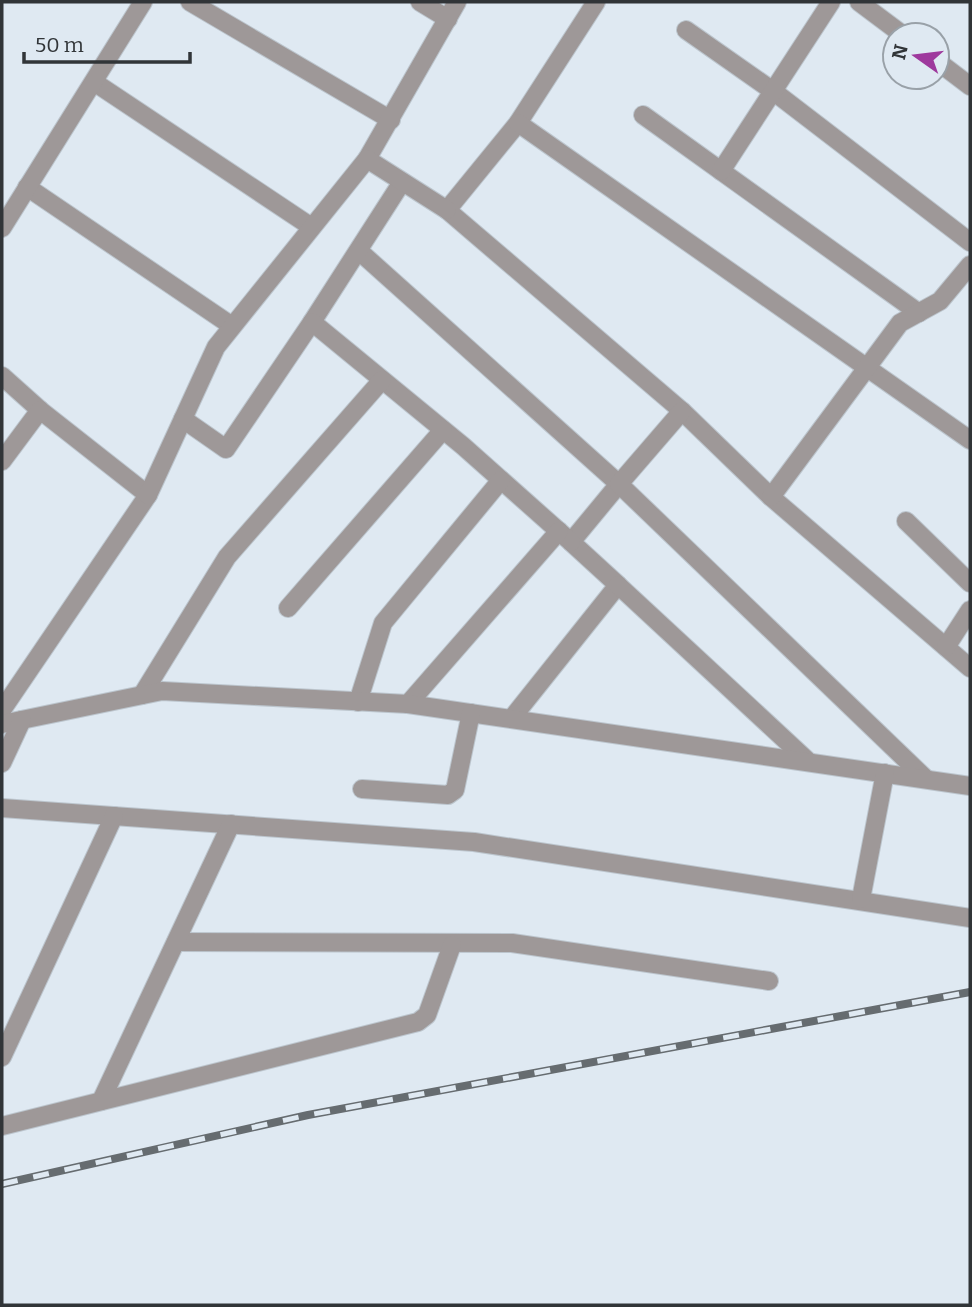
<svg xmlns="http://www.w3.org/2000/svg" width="972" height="1307" viewBox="0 0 972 1307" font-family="Bitter,serif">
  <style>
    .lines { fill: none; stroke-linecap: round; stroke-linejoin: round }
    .minor-casing { stroke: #bcc5cd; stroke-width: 20 }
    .minor { stroke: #9e9898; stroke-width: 18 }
    .rail-casing { stroke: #666c70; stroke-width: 8 }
    .rail { stroke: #dfe9f2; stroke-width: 5; stroke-dasharray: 16; stroke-linecap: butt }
  </style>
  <rect width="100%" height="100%" fill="#dfe9f2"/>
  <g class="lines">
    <defs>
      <g id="minor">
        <path d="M190 2 391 120"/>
        <path d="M420 2 448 19"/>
        <path d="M596 2 518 123 447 210 682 411 771 497 970 668"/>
        <path d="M859 2 903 35"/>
        <path d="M686 30 773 91 970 242"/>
        <path d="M937 61 970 86"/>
        <path d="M94 82 310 226"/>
        <path d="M643 115 919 313"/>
        <path d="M518 123 970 440"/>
        <path d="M367 159 457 2"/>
        <path d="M721 171 831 2"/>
        <path d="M27 187 232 326"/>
        <path d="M2 228 143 2"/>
        <path d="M359 251 619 484 571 542 618 585 512 718"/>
        <path d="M312 322 402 182"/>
        <path d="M2 376 40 410"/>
        <path d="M682 411 619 484 925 778"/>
        <path d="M183 419 226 449 312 322 463 446 571 542"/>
        <path d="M2 461 40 410 148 495 2 710"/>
        <path d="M148 495 216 347 367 159 447 210"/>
        <path d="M771 497 900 323 940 301 970 265"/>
        <path d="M906 521 970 583"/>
        <path d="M618 585 809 762"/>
        <path d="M288 608 443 430"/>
        <path d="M946 647 970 610"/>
        <path d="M142 695 227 557 382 380"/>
        <path d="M358 702 383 623 501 480"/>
        <path d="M408 704 559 531"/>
        <path d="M2 724 162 691 408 704 970 786"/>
        <path d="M2 763 22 720"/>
        <path d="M362 789 448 795 455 790 471 713"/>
        <path d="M2 808 474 842 970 918"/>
        <path d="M861 899 885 773"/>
        <path d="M176 942 512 943 769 981"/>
        <path d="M2 1057 114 816"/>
        <path d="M101 1101 231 824"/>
        <path d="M2 1126 418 1022 427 1015 452 945"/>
      </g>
    </defs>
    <use href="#minor" class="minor-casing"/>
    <use href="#minor" class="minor"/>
    <defs>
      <path id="rail" d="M2 1184 308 1115 970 992"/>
    </defs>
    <use href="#rail" class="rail-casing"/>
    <use href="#rail" class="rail"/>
  </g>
  <rect width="972" height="1307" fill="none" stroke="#313538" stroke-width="7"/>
  <g transform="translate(916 56) rotate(284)"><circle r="33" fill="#dfe9f2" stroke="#99a1a8" stroke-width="2"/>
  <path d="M0-5L12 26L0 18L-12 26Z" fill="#9e399d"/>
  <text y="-10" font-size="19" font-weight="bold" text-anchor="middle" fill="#313538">N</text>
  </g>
  <path d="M24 52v10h166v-10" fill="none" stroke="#313538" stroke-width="3.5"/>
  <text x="35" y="52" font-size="21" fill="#313538" stroke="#dfe9f2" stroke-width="5" paint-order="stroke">50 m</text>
</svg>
